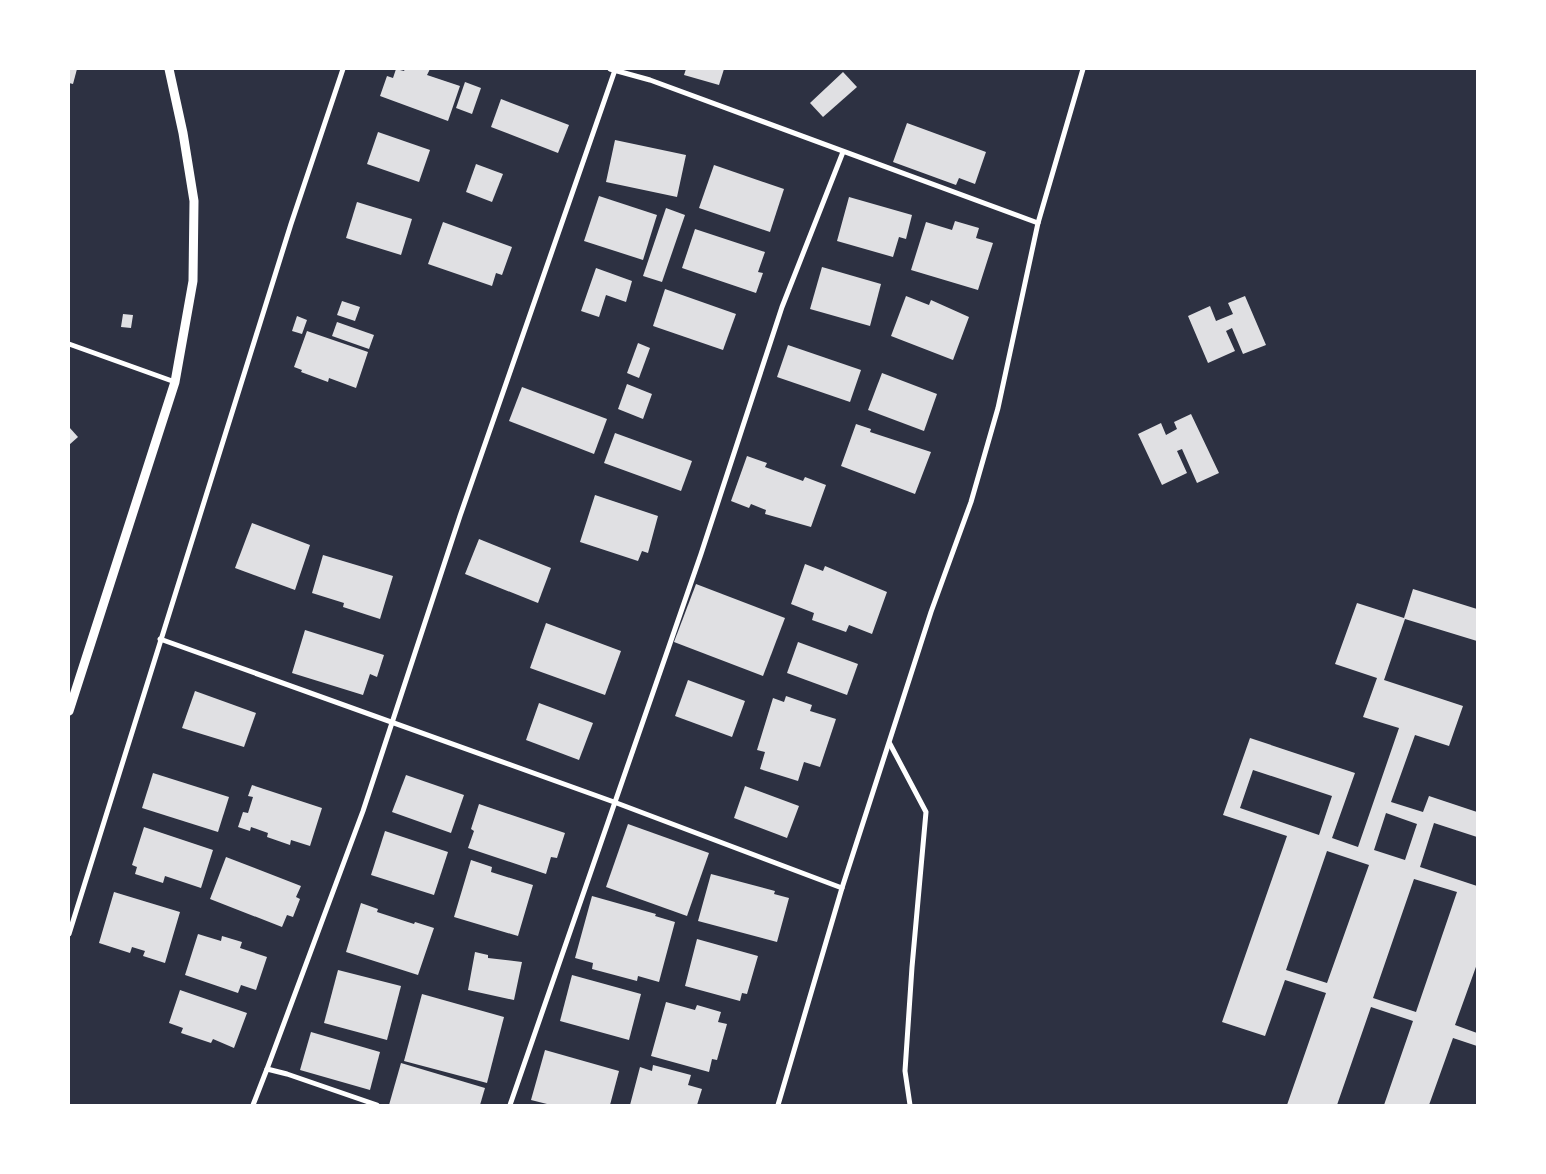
<svg xmlns="http://www.w3.org/2000/svg" width="1546" height="1174" viewBox="0 0 1546 1174" font-family="Helvetica,sans-serif">
  <style>
    .building { fill: #e0e0e3; fill-rule: evenodd }
    .lines { fill: none; stroke-linecap: round; stroke-linejoin: round }
    .minor { stroke: #fff; stroke-width: 5 }
    .tertiary { stroke: #fff; stroke-width: 9 }
  </style>
  <rect width="100%" height="100%" fill="#2d3142"/>
  <g class="building">
    <path d="M69 69H77L73 84 69 83Z"/>
    <path d="M396 69 404 71 405 69H430L427 75 460 86 448 121 380 96 387 76 393 78Z"/>
    <path d="M686 69H724L719 85 684 75Z"/>
    <path d="M843 72 857 87 823 117 810 103Z"/>
    <path d="M465 82 481 88 472 114 456 108Z"/>
    <path d="M501 99 569 125 558 153 491 127Z"/>
    <path d="M907 123 986 152 975 184 959 178 956 185 893 162Z"/>
    <path d="M378 132 430 150 419 182 367 164Z"/>
    <path d="M615 140 686 155 677 197 606 182Z"/>
    <path d="M476 164 503 174 492 202 466 192Z"/>
    <path d="M714 165 784 189 770 232 699 208Z"/>
    <path d="M599 196 657 215 643 260 584 241Z"/>
    <path d="M849 197 912 215 906 239 899 237 893 257 837 241Z"/>
    <path d="M357 202 412 219 401 255 346 238Z"/>
    <path d="M666 208 685 215 662 282 643 276Z"/>
    <path d="M955 221 979 228 976 238 993 243 978 290 911 270 926 222 952 230Z"/>
    <path d="M443 222 512 247 502 275 496 273 492 286 428 264Z"/>
    <path d="M695 229 765 252 758 272 763 273 756 293 682 268Z"/>
    <path d="M822 267 881 284 870 326 810 309Z"/>
    <path d="M596 268 632 281 626 302 606 295 599 317 581 311Z"/>
    <path d="M665 289 736 314 723 350 653 326Z"/>
    <path d="M906 296 929 305 931 300 969 317 953 360 891 336Z"/>
    <path d="M1245 296 1266 345 1243 354 1232 328 1226 331 1235 351 1208 363 1188 316 1210 306 1216 321 1233 314 1228 303Z"/>
    <path d="M342 301 360 307 355 321 337 315Z"/>
    <path d="M123 314 133 315 131 328 121 327Z"/>
    <path d="M297 316 307 320 302 334 292 331Z"/>
    <path d="M337 322 374 335 369 349 332 336Z"/>
    <path d="M307 331 368 352 356 388 329 378 328 382 301 372 302 370 294 367Z"/>
    <path d="M638 343 650 348 639 378 627 373Z"/>
    <path d="M788 345 861 370 850 402 777 377Z"/>
    <path d="M882 373 937 394 924 431 868 410Z"/>
    <path d="M627 384 652 394 643 419 618 409Z"/>
    <path d="M522 387 607 419 594 454 509 421Z"/>
    <path d="M1191 414 1219 473 1197 483 1182 449 1177 451 1187 473 1162 485 1138 434 1161 423 1166 435 1177 429 1174 422Z"/>
    <path d="M856 424 871 429 870 432 931 452 915 494 841 466Z"/>
    <path d="M69 427 78 437 69 445Z"/>
    <path d="M615 433 692 461 681 491 604 463Z"/>
    <path d="M747 456 767 463 765 467 803 481 805 477 826 485 811 527 765 514 766 510 751 504 749 508 731 501Z"/>
    <path d="M595 495 658 516 648 553 642 551 638 561 580 542Z"/>
    <path d="M252 523 310 545 295 590 235 568Z"/>
    <path d="M479 539 551 568 538 603 465 574Z"/>
    <path d="M323 555 393 576 380 619 343 607 344 603 312 593Z"/>
    <path d="M805 564 823 571 825 566 887 592 872 634 849 625 846 632 812 620 814 613 791 604Z"/>
    <path d="M696 584 785 618 763 676 674 642Z"/>
    <path d="M1413 589 1477 609V641L1405 619 1384 680 1463 706 1449 746 1415 735 1391 802 1423 812 1429 796 1477 812V837L1434 823 1420 867 1477 886V964L1455 1025 1477 1033V1046L1453 1038 1429 1105H1384L1413 1021 1371 1007 1337 1105H1287L1326 993 1285 980 1265 1036 1222 1022 1287 836 1223 815 1250 738 1355 773 1332 838 1358 847 1399 728 1363 717 1377 678 1335 664 1357 603 1404 618ZM1253 770 1332 796 1319 835 1240 808ZM1386 813 1417 824 1405 860 1374 850ZM1327 851 1369 865 1327 983 1286 970ZM1414 879 1457 892 1416 1012 1373 998Z"/>
    <path d="M546 623 621 651 605 695 530 668Z"/>
    <path d="M305 630 384 655 377 677 370 674 363 695 292 673Z"/>
    <path d="M798 642 858 664 847 695 787 673Z"/>
    <path d="M688 680 745 701 732 737 675 716Z"/>
    <path d="M195 691 256 713 244 747 182 728Z"/>
    <path d="M786 696 812 705 810 711 836 719 820 767 804 762 798 781 760 769 765 752 757 750 773 698 784 702Z"/>
    <path d="M539 703 593 723 579 760 526 740Z"/>
    <path d="M153 773 229 797 218 832 142 808Z"/>
    <path d="M406 775 464 795 451 833 392 812Z"/>
    <path d="M252 785 322 808 310 846 291 840 290 845 267 837 268 833 251 827 250 831 238 827 243 812 248 813 253 797 248 796Z"/>
    <path d="M745 786 799 806 787 838 734 818Z"/>
    <path d="M479 804 565 833 557 858 551 857 546 874 468 848 474 831 471 829Z"/>
    <path d="M628 824 709 853 687 916 606 887Z"/>
    <path d="M144 827 213 850 201 888 165 876 163 883 135 874 137 867 132 865Z"/>
    <path d="M385 831 448 852 434 895 371 875Z"/>
    <path d="M226 857 301 886 296 897 300 899 293 917 287 915 282 927 210 899Z"/>
    <path d="M471 860 492 867 491 872 533 885 518 936 454 917Z"/>
    <path d="M711 874 775 891 774 894 789 898 777 942 698 921Z"/>
    <path d="M114 892 180 912 165 963 143 956 145 951 132 947 130 953 99 943Z"/>
    <path d="M592 896 656 914 655 916 675 922 659 982 638 976 637 981 592 969 593 963 575 958Z"/>
    <path d="M361 903 378 909 377 912 414 924 415 922 434 928 418 975 346 952Z"/>
    <path d="M198 934 221 941 222 936 242 942 240 948 267 957 256 990 241 985 238 993 185 975Z"/>
    <path d="M697 939 758 956 747 994 742 993 740 1001 685 986Z"/>
    <path d="M475 952 488 955V958L522 962 514 1000 468 990Z"/>
    <path d="M338 970 401 986 387 1040 324 1023Z"/>
    <path d="M572 975 641 994 629 1040 560 1021Z"/>
    <path d="M180 990 247 1013 234 1048 213 1039 211 1043 181 1033 183 1028 169 1023Z"/>
    <path d="M422 994 504 1017 487 1083 404 1061Z"/>
    <path d="M666 1002 695 1010 697 1005 721 1012 718 1022 727 1024 717 1060 712 1059 709 1072 651 1056Z"/>
    <path d="M311 1032 380 1052 370 1090 300 1070Z"/>
    <path d="M545 1050 619 1071 610 1105H551L531 1100Z"/>
    <path d="M401 1063 485 1088 480 1105H389Z"/>
    <path d="M653 1065 691 1075 688 1085 702 1089 697 1105H630L640 1067 652 1071Z"/>
  </g>
  <g class="lines">
    <g class="minor">
      <path d="M610 69 650 80 1038 223"/>
      <path d="M69 344 175 382"/>
      <path d="M160 639 614 802 842 888"/>
      <path d="M890 744 926 812 912 967 905 1071 910 1105"/>
      <path d="M69 934 291 224 343 69"/>
      <path d="M253 1105 267 1069"/>
      <path d="M377 1105 287 1074 267 1069 363 811 460 516 615 70"/>
      <path d="M510 1105 701 554 782 307 843 152"/>
      <path d="M778 1105 842 888 931 612 971 502 998 408 1038 223 1083 69"/>
    </g>
    <path class="tertiary" d="M69 711 175 382 193 281 194 201 183 133 169 69"/>
  </g>
  <rect width="1546" height="1174" fill="none" stroke="#ffffff" stroke-width="140"/>
</svg>
